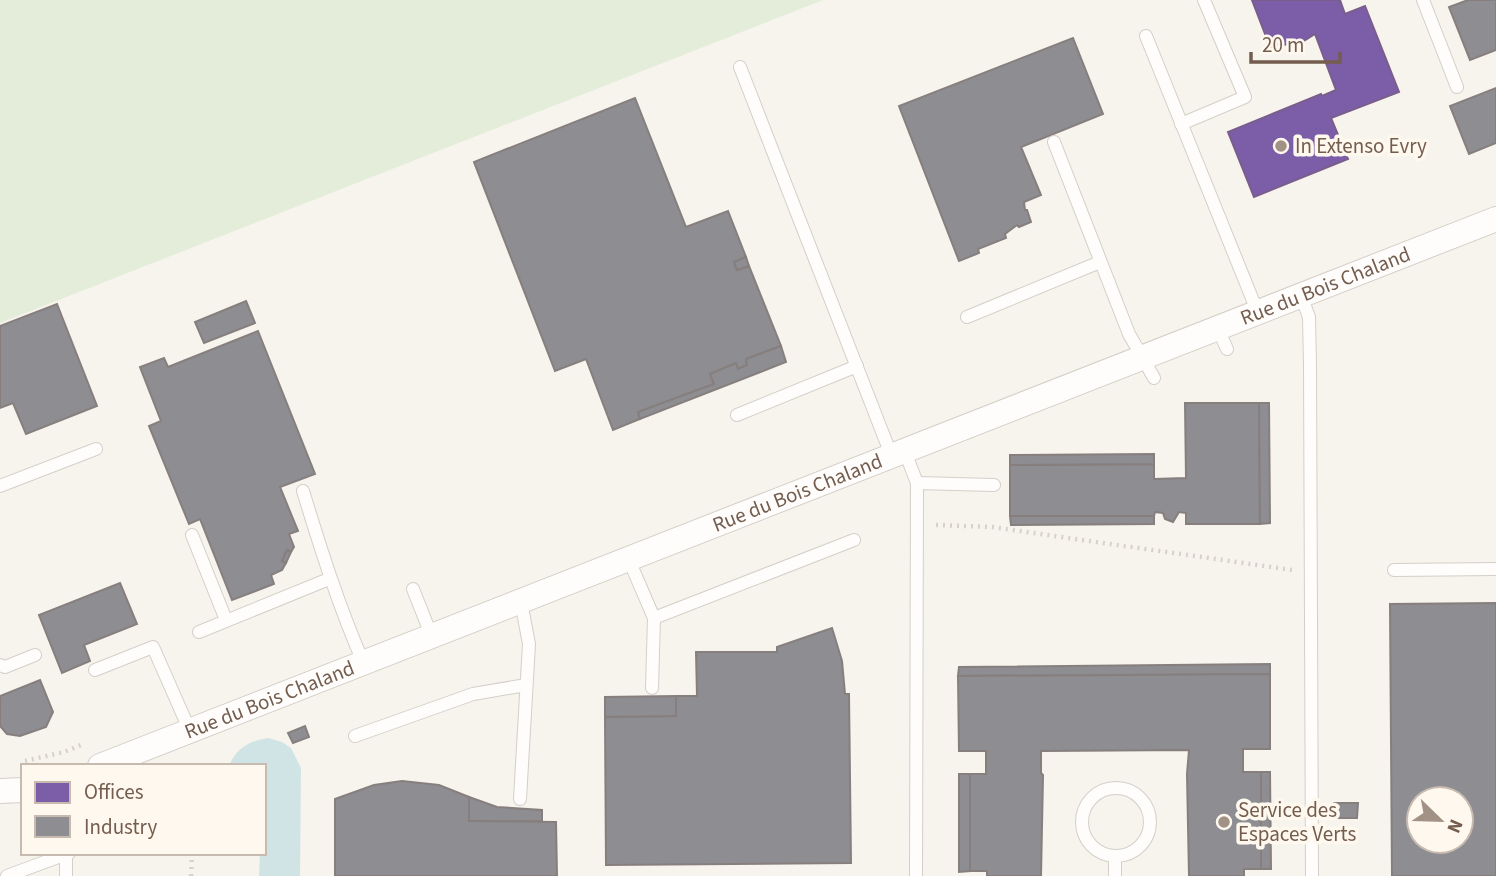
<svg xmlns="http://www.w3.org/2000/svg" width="1496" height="876" viewBox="0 0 1496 876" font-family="'Source Sans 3',sans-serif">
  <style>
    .green { fill: #e4edd9 }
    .water { fill: #d0e4e6 }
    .offices { fill: #7b5ea7; stroke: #795e8c; stroke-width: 2 }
    .industry { fill: #8d8d92; stroke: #867f7e; stroke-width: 2; fill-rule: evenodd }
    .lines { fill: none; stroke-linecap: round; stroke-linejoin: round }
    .service-casing { stroke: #d4cfc8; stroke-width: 14 }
    .minor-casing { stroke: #d4cfc8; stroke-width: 26 }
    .path { stroke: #d7d1cc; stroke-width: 4.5; stroke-dasharray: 2 5; stroke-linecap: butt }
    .service { stroke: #fefdfc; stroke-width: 12 }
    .minor { stroke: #fefdfc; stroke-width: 24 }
    .poi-dot { fill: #a29286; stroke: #fef8ef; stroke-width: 2.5 }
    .labels { text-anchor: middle; stroke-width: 7; stroke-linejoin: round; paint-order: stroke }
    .poi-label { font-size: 21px; fill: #745d4e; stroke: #fef8ef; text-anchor: start }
    .street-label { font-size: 21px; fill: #745d4e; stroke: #fef8ef }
  </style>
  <rect width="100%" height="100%" fill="#f7f3ed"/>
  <path class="green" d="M0 0H823L0 323Z"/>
  <path class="water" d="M268 738 282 742 291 748 301 768 300 876H259L260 853H264V766H229C236 748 250 741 268 738Z"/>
  <path class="offices" d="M1252 0H1340L1345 14 1365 6 1399 92 1331 118 1348 159 1254 197 1228 132 1321 94 1322 96 1336 90 1315 34 1302 42 1270 47Z"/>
  <g class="industry">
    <path d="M1468 0H1496V50L1470 60 1449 7Z"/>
    <path d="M1073 38 1103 114 1021 147 1041 195 1024 202 1025 210H1027L1031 222 1019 227 1017 225 1005 234 1006 238 978 249 979 253 959 261 899 106Z"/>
    <path d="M1496 88V143L1469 154 1450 106Z"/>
    <path d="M635 98 686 227 728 211 746 257 734 262 737 270 749 266 781 346 746 359 747 365 738 369 736 363 710 374 714 384 638 412 640 419 613 430 586 359 555 371 474 162Z"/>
    <path d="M746 257 749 266 737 270 734 262Z"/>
    <path d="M246 301 255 323 204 343 195 322Z"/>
    <path d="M57 304 97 406 26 434 13 403 0 408V326Z"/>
    <path d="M258 331 315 474 280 487 298 531 289 534 294 547 291 552 287 550 282 561 286 563 282 570 271 575 274 584 232 600 200 519 189 524 149 426 161 421 140 367 164 358 168 367Z"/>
    <path d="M781 346 786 362 640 419 638 412 714 384 710 374 736 363 738 369 747 365 746 359Z"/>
    <path d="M1185 403H1259L1260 524H1186V513L1179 512 1173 522 1165 519 1163 513 1155 512 1154 516H1010V465L1154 464V479L1186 478Z"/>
    <path d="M1259 403H1269L1270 523 1260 524Z"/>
    <path d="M1154 454V464L1010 465V455Z"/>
    <path d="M1010 516H1154V524L1011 525Z"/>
    <path d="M287 550 291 552 286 563 282 561Z"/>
    <path d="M120 583 137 624 84 645 90 661 62 673 39 615Z"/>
    <path d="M1496 603V876H1392L1390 604ZM1419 799H1461V841H1419Z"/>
    <path d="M832 628 842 661 845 694H849L851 863 606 865 605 717 676 716V696H697L696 652H777V647Z"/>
    <path d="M1270 664V674L958 676 959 667Z"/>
    <path d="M1270 674V749H1243V772H1261V869H1244V876H1189L1187 774 1189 750 1041 751V773L1043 775 1041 876H987V871H970V774H986V751H959L958 676Z"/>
    <path d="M40 680 53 712 46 727 20 736 7 734 0 726V696Z"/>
    <path d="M676 696V716L605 717V697Z"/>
    <path d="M305 726 309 737 293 743 288 733Z"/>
    <path d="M1261 772H1270L1271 869H1261Z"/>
    <path d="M959 774H970V871L959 872Z"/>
    <path d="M402 781 439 785 469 797V821L556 822 557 876H335V799L374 785Z"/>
    <path d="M469 797 497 807 542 810V821H469Z"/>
    <path d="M1334 803H1358L1357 818H1335Z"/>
  </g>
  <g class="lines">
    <defs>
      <g id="service">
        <path d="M1423 0 1457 87"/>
        <path d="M1146 36 1258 313"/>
        <path d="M740 67 892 457"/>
        <path d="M1181 124 1245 97 1204 0"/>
        <path d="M1054 142 1129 334 1154 378"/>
        <path d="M1301 296 1309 317 1310 364 1312 876"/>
        <path d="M967 317 1100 262"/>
        <path d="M1218 329 1227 349"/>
        <path d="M737 415 857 366"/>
        <path d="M905 452 917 483 916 876"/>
        <path d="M917 483 994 485"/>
        <path d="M0 486 96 449"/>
        <path d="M303 491C321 550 339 607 364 664"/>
        <path d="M192 535 226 620"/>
        <path d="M629 560 654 618 652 688"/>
        <path d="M1394 570 1496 569"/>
        <path d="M413 589 432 637"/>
        <path d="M654 618 854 540"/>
        <path d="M199 632 329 579"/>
        <path d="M0 665 5 667 35 655"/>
        <path d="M95 670 153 647 190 731"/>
        <path d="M355 736 473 694 526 685"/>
        <circle cx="1116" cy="822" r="34"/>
        <path d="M520 799 529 644 521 602"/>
        <path d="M1115 856V876"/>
        <path d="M7 876 69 853"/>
        <path d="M66 876V854"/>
      </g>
      <g id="minor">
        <path id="s1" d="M100 766 1496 219"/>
        <path d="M0 791 23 790"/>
      </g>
    </defs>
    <use href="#service" class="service-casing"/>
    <use href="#minor" class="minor-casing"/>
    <g class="path">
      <path d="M936 525 992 527 1292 570"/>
      <path d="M25 761 64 752 81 745"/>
      <path d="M191 876 192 853"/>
    </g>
    <use href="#service" class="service"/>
    <use href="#minor" class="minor"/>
  </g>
  <g class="poi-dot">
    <circle cx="1281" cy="146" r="7"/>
    <circle cx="1224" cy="822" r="7"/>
  </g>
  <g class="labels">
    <g class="poi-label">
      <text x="1295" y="153">In Extenso Evry</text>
      <text x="1238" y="817">Service des<tspan x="1238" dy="24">Espaces Verts</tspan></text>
    </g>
    <g class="street-label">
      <text dy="7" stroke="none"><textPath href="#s1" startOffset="1316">Rue du Bois Chaland</textPath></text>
      <text dy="7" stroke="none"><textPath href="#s1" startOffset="749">Rue du Bois Chaland</textPath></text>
      <text dy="7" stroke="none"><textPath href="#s1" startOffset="182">Rue du Bois Chaland</textPath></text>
    </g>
  </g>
  <rect x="21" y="764" width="245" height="91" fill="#fef8ef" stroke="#c7baaf" stroke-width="2"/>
  <rect x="35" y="782" width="35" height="21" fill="#7b5ea7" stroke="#c7baaf" stroke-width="2"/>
  <text x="84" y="799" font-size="21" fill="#745d4e">Offices</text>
  <rect x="35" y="816" width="35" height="21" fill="#8d8d92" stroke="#c7baaf" stroke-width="2"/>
  <text x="84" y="834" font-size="21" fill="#745d4e">Industry</text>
  <g transform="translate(1440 820) rotate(113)"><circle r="33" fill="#fef8ef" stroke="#c7baaf" stroke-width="2"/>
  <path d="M0-5L12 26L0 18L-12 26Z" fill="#a29286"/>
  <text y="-10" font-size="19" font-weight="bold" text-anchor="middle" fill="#745d4e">N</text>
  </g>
  <path d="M1251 52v10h89v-10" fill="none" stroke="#745d4e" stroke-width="3.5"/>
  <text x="1262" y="52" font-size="21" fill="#745d4e" stroke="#fef8ef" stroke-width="5" paint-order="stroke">20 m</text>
</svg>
